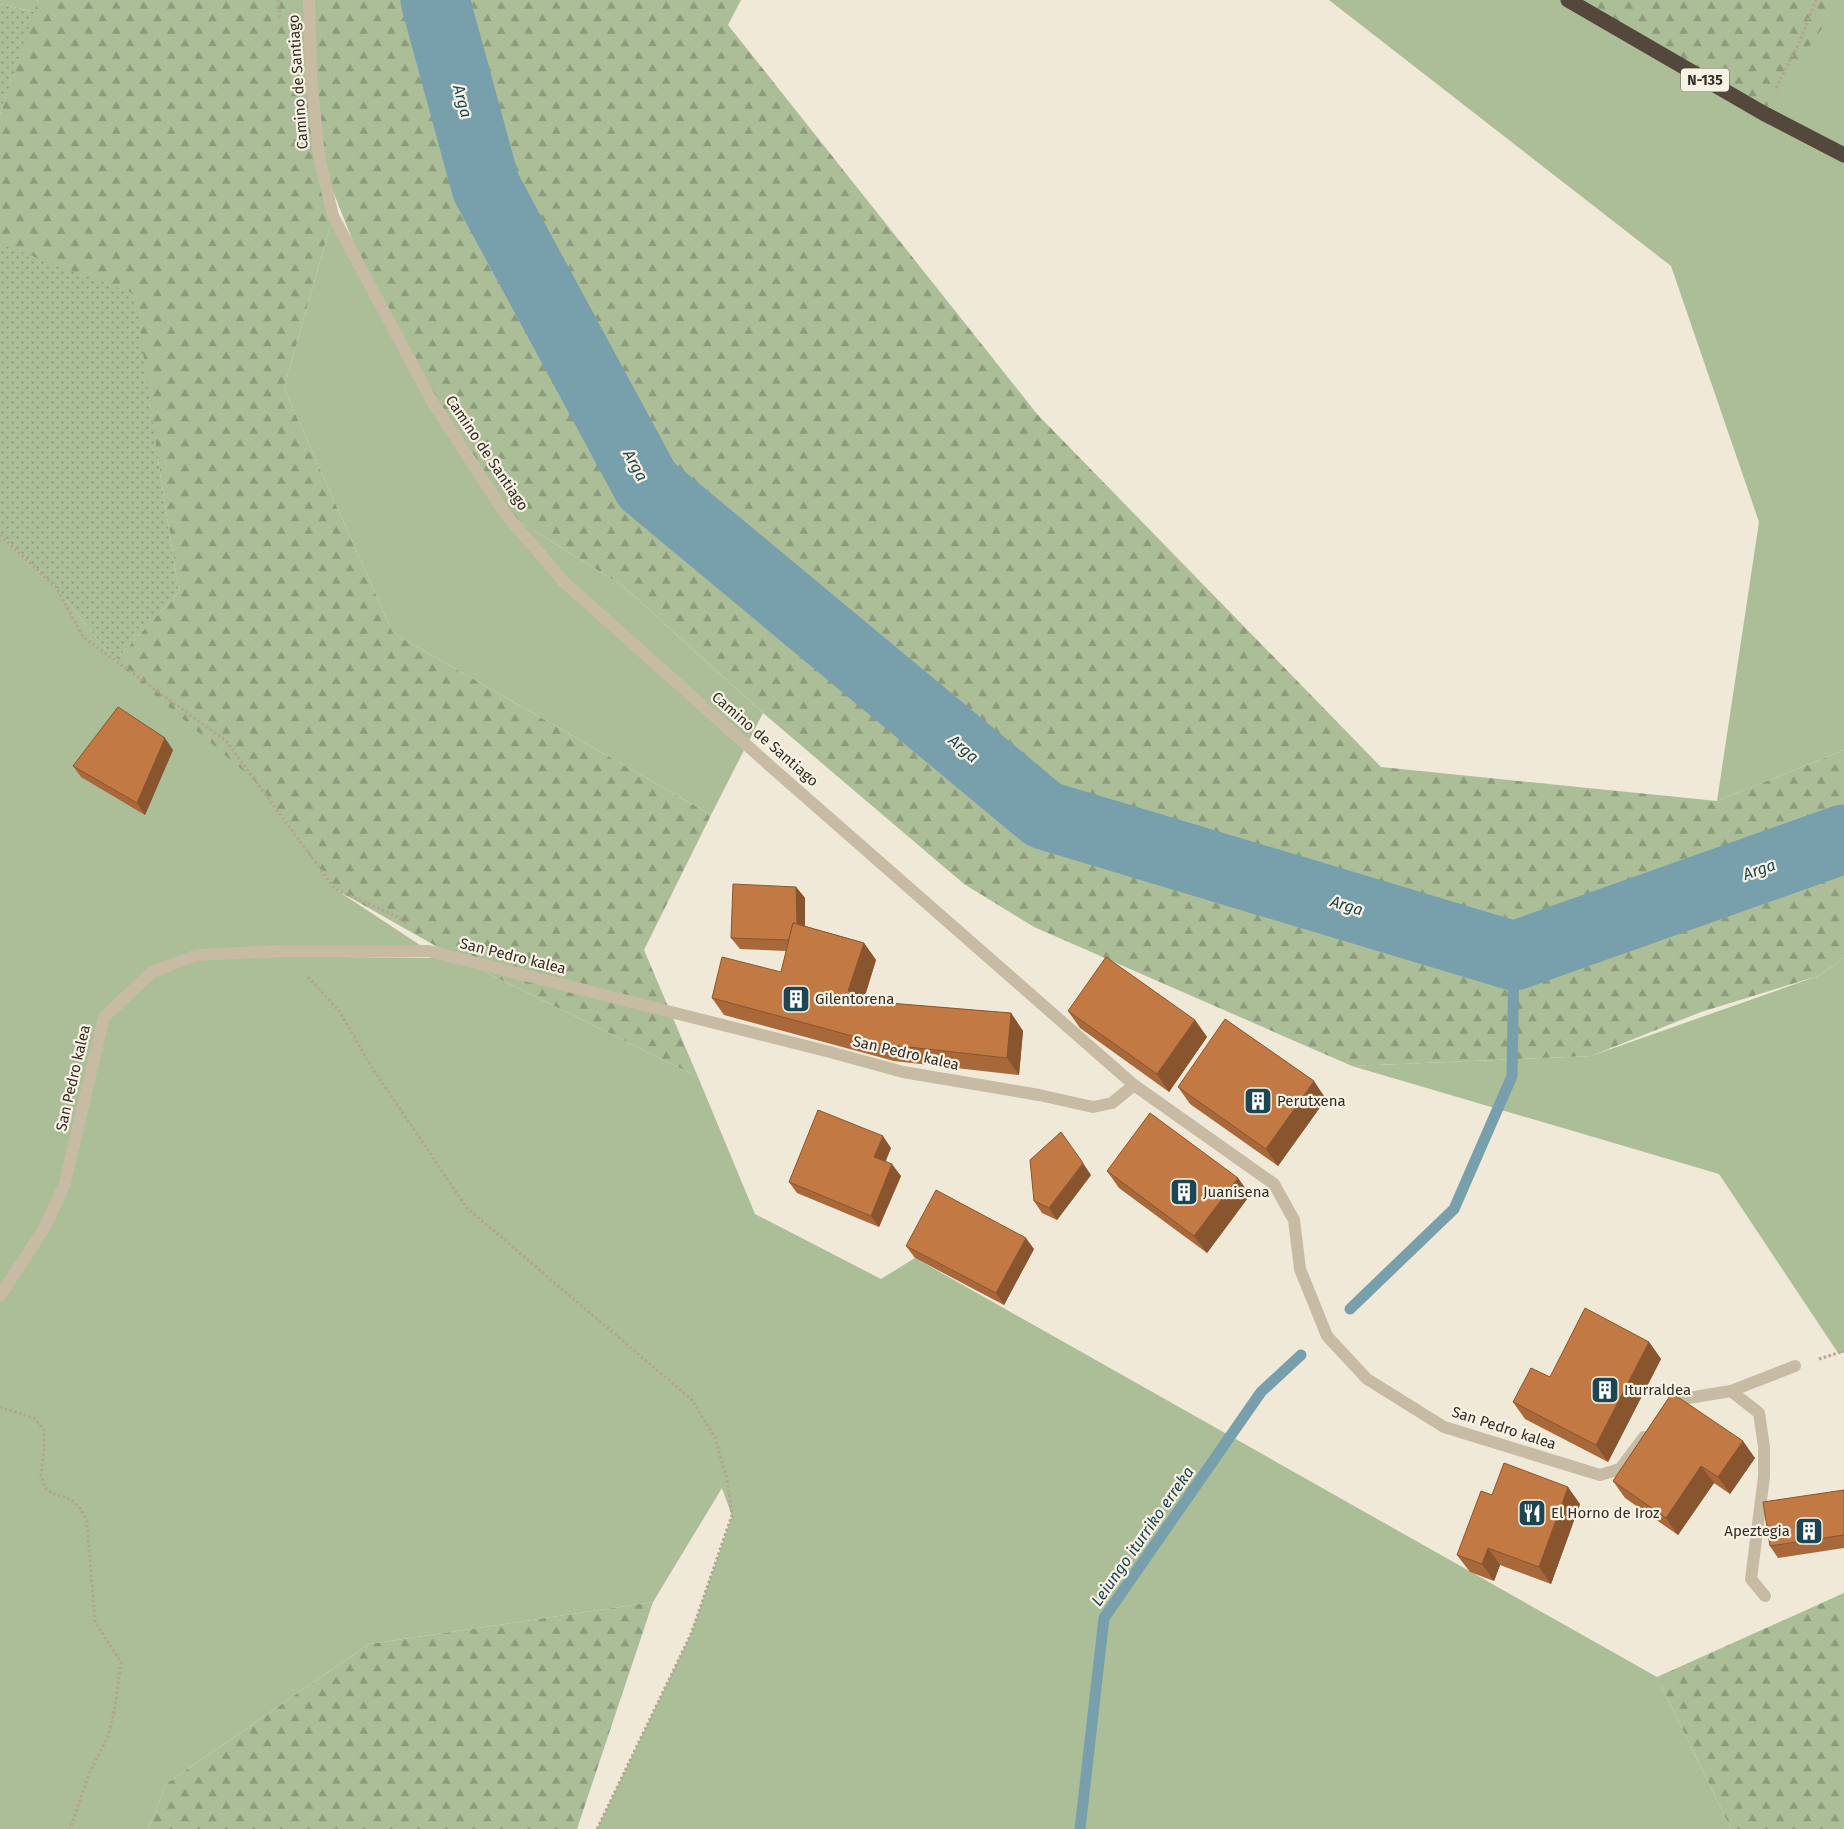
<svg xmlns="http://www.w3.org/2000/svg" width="1844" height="1829" viewBox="0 0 1844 1829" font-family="'Fira Sans',sans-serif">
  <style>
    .grass { fill: #abbe98 }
    .forest { fill: url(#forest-firs) }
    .garden { fill: url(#garden-dots) }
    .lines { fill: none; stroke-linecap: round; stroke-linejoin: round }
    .stream { stroke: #78a0ac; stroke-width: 11 }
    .river { stroke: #78a0ac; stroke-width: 69 }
    .path { stroke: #b3a58f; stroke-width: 3; stroke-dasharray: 2.5 2.5; stroke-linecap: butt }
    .lane { stroke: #c7bba4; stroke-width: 12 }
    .street { stroke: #c7bba4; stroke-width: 12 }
    .highway { stroke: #54483d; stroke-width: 15 }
    .wall { fill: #a8683a }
    .shaded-wall { fill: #88552f }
    .building { fill: #c37943; stroke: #88552f }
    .labels { text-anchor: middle; stroke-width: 4.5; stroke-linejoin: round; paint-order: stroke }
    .shield { fill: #f8f2e4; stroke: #6e675f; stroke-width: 1 }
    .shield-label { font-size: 14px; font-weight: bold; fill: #332c26 }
    .street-label { font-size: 15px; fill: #332c26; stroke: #f8f2e4 }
    .poi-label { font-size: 15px; fill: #332c26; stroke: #f8f2e4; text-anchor: start }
    .water-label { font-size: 16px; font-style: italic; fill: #1d4653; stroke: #f8f2e4 }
  </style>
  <defs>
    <pattern id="forest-firs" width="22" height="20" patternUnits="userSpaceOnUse" patternTransform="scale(1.25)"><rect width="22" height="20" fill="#abbe98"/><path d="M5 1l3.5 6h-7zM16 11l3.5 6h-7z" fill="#8c9b7c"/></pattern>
    <pattern id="garden-dots" width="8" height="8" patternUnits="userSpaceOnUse" patternTransform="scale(1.25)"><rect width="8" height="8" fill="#abbe98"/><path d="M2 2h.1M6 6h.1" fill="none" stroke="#8c9b7c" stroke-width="1.8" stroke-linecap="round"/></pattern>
  </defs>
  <rect width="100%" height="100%" fill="#f0e9d8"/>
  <g class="grass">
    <path d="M0 0H38L35 12 0 4Z"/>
    <path d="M1329 0H1844V750L1717 801 1759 522 1671 266Z"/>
    <path d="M333 216 504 512 623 586 763 713 711 815 393 633 284 388Z"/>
    <path d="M0 535 56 587 115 661 226 741 335 889 429 951 209 956 457 958 698 1077 755 1214 881 1279 915 1258 1657 1677 1731 1829H597L691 1634 732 1516 722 1488 653 1602 369 1644 166 1784 148 1829H0Z"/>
    <path d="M1844 958V1353H1838L1719 1174 1352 1066 1591 1056 1818 976Z"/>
  </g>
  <g class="forest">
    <path d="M38 0H741L728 25 1037 414 1381 767 1717 801 1844 750V958L1818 976 1701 1012 1591 1056 1352 1066 1034 927 964 884 763 713 623 586 504 512 433 403 367 277 329 181 333 216 284 388 393 633 711 815 644 950 698 1077 457 958 335 889 254 780 115 661 179 592 158 460 0 244V114Z"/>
    <path d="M1575 0H1842L1763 113Z"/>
    <path d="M1844 1593V1829H1731L1657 1677Z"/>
    <path d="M653 1602 577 1829H148L166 1784 369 1644Z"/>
  </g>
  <g class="garden">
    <path d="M0 4 35 12 0 114Z"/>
    <path d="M0 244 135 294 158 460 179 592 115 661 56 587 0 535Z"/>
  </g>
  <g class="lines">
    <g class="stream">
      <path d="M1350 1309 1454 1209 1512 1076 1514 956"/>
      <path d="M1080 1829 1104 1618 1261 1392 1301 1355"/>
    </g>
    <path class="river" d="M435 0 486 187 647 485 1044 815 1514 956 1844 839"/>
    <g class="path">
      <path d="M278 0 280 17"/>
      <path d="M1776 88 1799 43 1816 0"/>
      <path d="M0 535 56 587 83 637 226 741 335 889 398 917 407 924"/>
      <path d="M308 977 340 1012 371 1066 467 1208 692 1400 715 1438 727 1479 732 1515 691 1634 597 1829"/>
      <path d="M1819 1359 1844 1351"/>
      <path d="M0 1407 34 1418 44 1430V1450L41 1475 45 1488 56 1495 71 1499 79 1507 87 1521 95 1622 121 1662 115 1708 108 1736 89 1774 70 1829"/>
    </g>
    <path class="lane" d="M0 1296 45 1227"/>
    <g class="street">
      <path d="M309 0 311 76 319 156 333 216 433 403 504 512 564 582 769 765 1134 1085 1274 1184 1294 1220 1300 1269 1327 1336 1367 1379 1444 1427 1600 1475 1620 1469 1644 1437"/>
      <path d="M45 1227 65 1183 104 1017 152 972 197 955 284 951H429L830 1052 903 1072 1039 1095 1093 1107 1112 1103 1134 1085"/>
      <path d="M1731 1391 1759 1413 1764 1447V1477L1751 1579 1765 1596"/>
      <path d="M1668 1409 1682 1399 1731 1391 1795 1366"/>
    </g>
    <path class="highway" d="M1568 0 1763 113 1844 155"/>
  </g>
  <g class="wall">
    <path d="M173 750 145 815 81 777 73 766Z"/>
    <path d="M796 887 805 898V926L864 943 876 960 865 996 889 1003 1011 1013 1023 1031 1019 1075 894 1061 724 1015 712 998 781 972 786 951 740 949 731 938Z"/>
    <path d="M1068 1011 1195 1020 1207 1037 1169 1092 1080 1028Z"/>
    <path d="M1178 1087 1326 1099 1278 1166 1190 1104Z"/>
    <path d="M891 1148 885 1161 901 1176 879 1227 797 1193 789 1182Z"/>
    <path d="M1107 1171 1238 1178 1250 1195 1207 1253 1119 1188Z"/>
    <path d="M1091 1175 1057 1220 1042 1213 1034 1201Z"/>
    <path d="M906 1246 1034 1249 1004 1305 915 1258Z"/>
    <path d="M1649 1342 1661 1359 1608 1462 1525 1419 1513 1402Z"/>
    <path d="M1672 1393 1755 1458 1730 1494 1714 1483 1678 1535 1625 1498 1613 1481Z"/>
    <path d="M1844 1490V1548L1778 1558 1770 1546Z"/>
    <path d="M1492 1495 1580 1504 1551 1584 1500 1565 1494 1581 1470 1572 1457 1555Z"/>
  </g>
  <g class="shaded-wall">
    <path d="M165 738 173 750 145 815 137 803Z"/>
    <path d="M796 887 805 898V940H794Z"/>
    <path d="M864 943 876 960 861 1008 848 991Z"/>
    <path d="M1011 1013 1023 1031 1019 1075 1007 1058Z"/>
    <path d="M1195 1020 1207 1037 1169 1092 1157 1074Z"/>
    <path d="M1314 1081 1326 1099 1278 1166 1266 1149Z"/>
    <path d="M883 1136 891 1148 883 1168 874 1157Z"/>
    <path d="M1083 1163 1091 1175 1057 1220 1049 1208Z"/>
    <path d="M892 1164 901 1176 879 1227 871 1216Z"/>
    <path d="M1238 1178 1250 1195 1207 1253 1194 1236Z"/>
    <path d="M1026 1238 1034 1249 1004 1305 996 1293Z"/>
    <path d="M1649 1342 1661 1359 1608 1462 1596 1445Z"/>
    <path d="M1743 1441 1755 1458 1730 1494 1718 1477Z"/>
    <path d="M1701 1466 1714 1483 1678 1535 1666 1518Z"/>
    <path d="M1568 1487 1580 1504 1551 1584 1539 1567Z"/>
    <path d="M1488 1548 1500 1565 1494 1581 1482 1564Z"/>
  </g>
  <g class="building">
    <path d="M118 707 165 738 137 803 73 766Z"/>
    <path d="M733 884 796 887 797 924 793 923 789 940 731 938Z"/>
    <path d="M793 923 864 943 848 991 889 1003 1011 1013 1007 1058 882 1044 712 998 722 957 781 972Z"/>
    <path d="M1106 957 1195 1020 1157 1074 1068 1011Z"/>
    <path d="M1225 1019 1314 1081 1266 1149 1178 1087Z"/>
    <path d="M818 1110 883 1136 874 1157 892 1164 871 1216 789 1182Z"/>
    <path d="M1150 1113 1238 1178 1194 1236 1107 1171Z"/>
    <path d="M1061 1132 1083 1163 1049 1208 1034 1201 1030 1160Z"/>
    <path d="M936 1190 1026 1238 996 1293 906 1246Z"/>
    <path d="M1585 1308 1649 1342 1596 1445 1513 1402 1531 1368 1550 1377Z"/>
    <path d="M1672 1393 1743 1441 1718 1477 1701 1466 1666 1518 1613 1481Z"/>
    <path d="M1504 1463 1568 1487 1539 1567 1488 1548 1482 1564 1457 1555 1481 1491 1492 1495Z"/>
    <path d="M1844 1490V1535L1770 1546 1763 1502Z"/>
  </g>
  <defs>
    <symbol id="building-square" viewBox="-11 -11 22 22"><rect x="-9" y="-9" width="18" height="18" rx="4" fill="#1d4653" stroke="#f8f2e4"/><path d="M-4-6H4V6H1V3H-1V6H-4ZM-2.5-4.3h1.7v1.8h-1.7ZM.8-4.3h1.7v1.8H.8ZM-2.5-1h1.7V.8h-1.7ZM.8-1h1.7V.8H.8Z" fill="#fff"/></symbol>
    <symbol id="restaurant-square" viewBox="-11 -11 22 22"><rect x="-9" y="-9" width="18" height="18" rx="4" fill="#1d4653" stroke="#f8f2e4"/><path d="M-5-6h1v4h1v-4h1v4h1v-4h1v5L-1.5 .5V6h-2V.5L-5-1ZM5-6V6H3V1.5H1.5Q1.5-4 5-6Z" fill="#fff"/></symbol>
  </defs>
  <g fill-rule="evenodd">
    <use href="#building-square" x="780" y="983" width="32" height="32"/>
    <use href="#building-square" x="1242" y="1085" width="32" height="32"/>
    <use href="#building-square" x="1168" y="1176" width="32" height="32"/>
    <use href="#building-square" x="1589" y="1374" width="32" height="32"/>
    <use href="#restaurant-square" x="1516" y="1497" width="32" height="32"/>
    <use href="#building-square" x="1793" y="1515" width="32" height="32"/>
  </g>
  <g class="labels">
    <rect class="shield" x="1681" y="68.5" width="48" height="23" rx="4"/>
    <g class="shield-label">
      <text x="1705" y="85">N-135</text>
    </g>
    <g class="street-label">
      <text transform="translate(298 82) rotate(-94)" y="5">Camino de Santiago</text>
      <text transform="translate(487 453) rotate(56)" y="5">Camino de Santiago</text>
      <text transform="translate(765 739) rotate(41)" y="5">Camino de Santiago</text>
      <text transform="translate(513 956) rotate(14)" y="5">San Pedro kalea</text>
      <text transform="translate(906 1053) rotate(13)" y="5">San Pedro kalea</text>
      <text transform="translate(73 1078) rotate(-77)" y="5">San Pedro kalea</text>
      <text transform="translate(1504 1428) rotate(18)" y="5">San Pedro kalea</text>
    </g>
    <g class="poi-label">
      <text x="815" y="1004">Gilentorena</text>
      <text x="1277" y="1106">Perutxena</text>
      <text x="1203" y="1197">Juanisena</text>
      <text x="1624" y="1395">Iturraldea</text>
      <text x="1551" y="1518">El Horno de Iroz</text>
      <text x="1790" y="1536" text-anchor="end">Apeztegia</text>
    </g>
    <g class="water-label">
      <text transform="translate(463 101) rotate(75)" y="6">Arga</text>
      <text transform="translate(636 465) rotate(61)" y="6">Arga</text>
      <text transform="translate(964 748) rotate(40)" y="6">Arga</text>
      <text transform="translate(1759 869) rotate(-19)" y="6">Arga</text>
      <text transform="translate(1347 905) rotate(17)" y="6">Arga</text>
      <text transform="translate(1142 1536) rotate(-55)" y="6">Leiungo iturriko erreka</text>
    </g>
  </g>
</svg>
